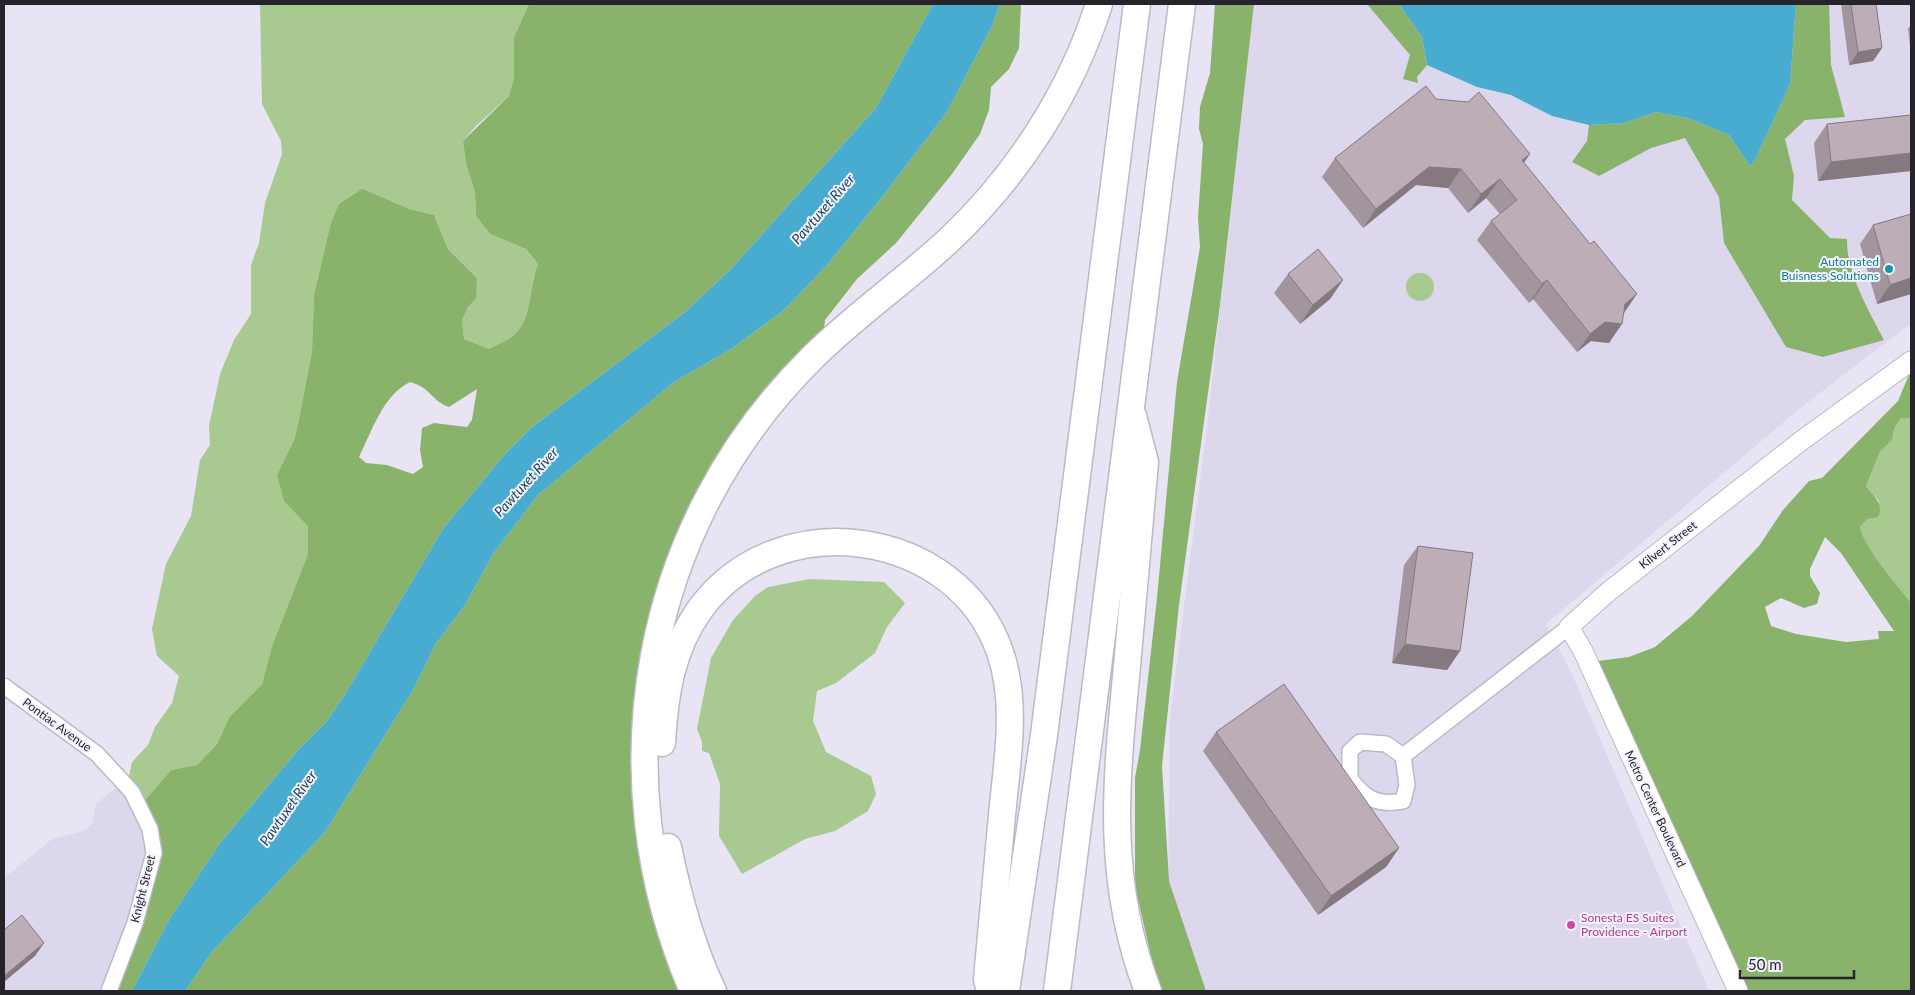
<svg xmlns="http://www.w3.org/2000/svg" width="1915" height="995" viewBox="0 0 1915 995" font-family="Lato,sans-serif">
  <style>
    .built { fill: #ddd7ee }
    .green { fill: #a8ca90 }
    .forest { fill: #89b26b; fill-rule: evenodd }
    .water { fill: #47acd0 }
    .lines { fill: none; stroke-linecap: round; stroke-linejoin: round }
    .minor-casing { stroke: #bbb8c7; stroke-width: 18 }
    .tertiary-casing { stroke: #bbb8c7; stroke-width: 21 }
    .motorway-casing { stroke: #bbb8c7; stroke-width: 29 }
    .minor { stroke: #fff; stroke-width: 15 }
    .tertiary { stroke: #fff; stroke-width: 19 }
    .motorway { stroke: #fff; stroke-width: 26 }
    .wall { fill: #a3959d }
    .shaded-wall { fill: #84797f }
    .building { fill: #bdadb6; stroke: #84797f }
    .culture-dot { fill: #0f9aa8; stroke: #f5f2ff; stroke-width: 2 }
    .hotel-dot { fill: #d1479c; stroke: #f5f2ff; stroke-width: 2 }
    .labels { text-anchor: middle; stroke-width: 4; stroke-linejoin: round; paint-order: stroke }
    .culture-label { font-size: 12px; fill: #0d838f; stroke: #f5f2ff; text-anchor: end }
    .street-label { font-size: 12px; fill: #26242a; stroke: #f5f2ff }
    .hotel-label { font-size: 12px; fill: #b23c85; stroke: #f5f2ff; text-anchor: start }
    .water-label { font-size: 14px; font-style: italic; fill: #1a4555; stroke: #f5f2ff }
  </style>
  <rect width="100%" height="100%" fill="#e8e4f4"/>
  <g class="built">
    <path d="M1254 4H1367L1410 55 1477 87 1511 95 1552 116 1796 4H1911V323L1798 410 1546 624 1571 672 1709 991H1199L1168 901 1170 717 1208 417Z"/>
    <path d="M122 783 151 834 117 991H4V878L52 839 84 831 92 823 96 804Z"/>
  </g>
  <g class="green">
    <path d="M260 4H529L514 37V79L509 96 475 127 463 141 466 164 475 193 476 216 490 234 526 249 538 264C529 287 532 320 514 335 507 341 497 344 489 349L464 339 462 320 468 307 475 298 477 278 448 249 434 215 410 209 391 201 330 226 314 295 312 351 298 424 294 440 277 475 309 521 308 554 272 646 262 684 228 720 217 744 197 765 171 770 140 806 127 786 132 762 148 745 155 727 172 703 179 676 157 656 152 629 166 564 191 516 200 460 210 445 209 426 220 374 234 340 251 314V265L259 243 265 203 282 154 281 141 262 104Z"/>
    <circle cx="1420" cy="287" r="14"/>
    <path d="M1901 418H1911V603C1896 583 1865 549 1860 527L1879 501 1866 486 1880 452 1892 440 1894 429Z"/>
    <path d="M810 579 884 582 905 603 887 627 875 653 836 683 817 691 813 721 826 752 871 776 876 794 868 811 835 831 805 839 742 874 719 836 720 784 709 753 702 751V742L697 729 711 658 733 620 755 596 768 587Z"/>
  </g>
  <g class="forest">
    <path d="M529 4H933L876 108 730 270 685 312 531 428 505 454 443 529 344 696 327 721 299 749 220 843 169 920 132 991H117L152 849 140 806 171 770 197 765 217 744 229 718 262 684 272 646 308 554V526L284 501 277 475 294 440 298 424 312 351 314 295 330 226 339 204 362 189 410 209 434 215 448 249 477 278 476 298 468 307 462 320 464 339 489 349C497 344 507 341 514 335 532 320 529 287 538 264L526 249 490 234 476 216 475 193 466 164 463 141 509 96 514 79V37ZM410 382C432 388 430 400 449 407L477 389 472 420 467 427 434 423 422 428 420 450 423 467 413 474 387 465 366 463 359 457C372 431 383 395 410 382Z"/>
    <path d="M1000 4H1021L1019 48 1009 69 991 87 989 110 980 134 952 174 896 243 857 279 825 320 824 329 808 343 739 431 671 556 633 748 686 991H185L212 952 325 832 413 690 435 645 465 605 493 554 538 495 674 382 731 349 784 310 827 265 886 192 947 112 992 26Z"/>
    <path d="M1215 4H1254L1220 305 1179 605 1162 766 1169 881 1206 991H1152L1151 956 1135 886V778L1140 750 1157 598 1177 382 1200 247 1198 218 1203 144 1199 129 1200 107 1210 73Z"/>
    <path d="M1367 4H1399L1422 37 1427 65 1417 77 1418 83 1403 79 1410 55Z"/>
    <path d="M1796 4H1829L1831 65 1845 117 1805 120 1785 139 1794 176 1792 200 1830 238 1847 239C1846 272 1869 311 1884 340L1823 357 1786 347 1724 243 1719 197 1685 138 1651 148 1599 176 1572 162 1587 141 1589 125 1624 123 1656 112 1688 118 1729 135 1750 166 1755 160 1790 84Z"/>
    <path d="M1911 361V418H1901L1894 429 1892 440 1880 452 1866 486C1874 496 1884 504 1878 517L1867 519 1860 527C1865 549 1896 583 1911 603V991H1742L1598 661 1629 657 1655 647 1692 616 1759 546 1783 510 1809 481 1822 478 1898 401 1911 370ZM1825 537 1841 553 1894 631H1878L1879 639 1846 642 1796 634 1771 626 1765 607 1781 598 1804 608 1817 604 1820 593 1810 576V569Z"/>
  </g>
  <g class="water">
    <path d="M933 4H1000L992 26 947 112 886 192 827 265 784 310 731 349 674 382 538 495 493 554 465 605 435 645 413 690 325 832 212 952 185 991H132L169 920 220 843 299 749 327 721 344 696 443 529 505 454 531 428 685 312 730 270 876 108Z"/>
    <path d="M1399 4H1796L1790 84 1755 160 1750 166 1729 135 1688 118 1656 112 1624 123 1589 125 1552 116 1511 95 1477 87 1427 65 1422 37Z"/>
  </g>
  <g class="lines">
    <defs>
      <g id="minor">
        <path d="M4 686 97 754 132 792 150 829 154 853 135 923 109 991"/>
        <path d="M1403 756 1407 785 1403 801C1376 806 1365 798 1350 779V751L1360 742 1386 744 1403 756 1569 627"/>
      </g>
      <path id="tertiary" d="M1738 991 1583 651 1569 627 1608 592 1801 441 1911 361"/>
      <g id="motorway">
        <path d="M1133 416 1145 462C1139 530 1133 598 1127 666 1116 782 1105 879 1148 991"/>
        <path d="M662 743C665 694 671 649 701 608 779 503 957 528 1000 652 1018 704 1007 761 1002 815 997 869 992 924 987 979L990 991"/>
        <path d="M668 847C678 896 691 946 713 991"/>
        <path d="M693 991C599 774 643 524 813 357 855 315 905 281 949 240 1017 176 1071 93 1099 4"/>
        <path d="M1006 991 1044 735 1137 4"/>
        <path d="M1057 991 1182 4"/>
      </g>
    </defs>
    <use href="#minor" class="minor-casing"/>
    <use href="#tertiary" class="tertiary-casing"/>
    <use href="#motorway" class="motorway-casing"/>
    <use href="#minor" class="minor"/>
    <use href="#tertiary" class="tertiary"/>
    <use href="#motorway" class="motorway"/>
  </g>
  <g class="wall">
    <path d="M1841 4H1876L1882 48 1873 61 1849 65Z"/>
    <path d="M1911 24V54L1908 29Z"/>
    <path d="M1436 99 1524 163 1624 313 1609 343 1591 341 1577 352 1533 299 1529 303 1477 240 1491 221 1500 214 1486 198 1468 213 1448 188 1416 185 1363 228 1322 177 1335 158Z"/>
    <path d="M1911 115V171L1818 181 1814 143 1827 124Z"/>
    <path d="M1911 214V294L1877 304 1860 244 1873 225Z"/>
    <path d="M1288 274 1343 280 1330 299 1300 324 1274 293Z"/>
    <path d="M1418 546 1460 651 1447 670 1392 663 1404 565Z"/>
    <path d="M1216 732 1399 848 1386 867 1318 915 1203 751Z"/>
  </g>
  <g class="shaded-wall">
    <path d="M1882 48 1873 61 1849 65 1858 52Z"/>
    <path d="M1911 153V171L1818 181 1831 162Z"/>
    <path d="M1530 154 1517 173 1522 160Z"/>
    <path d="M1429 167 1461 169 1448 188 1416 185 1363 228 1376 209Z"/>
    <path d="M1500 179 1486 198 1468 213 1481 194Z"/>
    <path d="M1911 278V294L1877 304 1890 285Z"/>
    <path d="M1343 280 1330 299 1300 324 1313 305Z"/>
    <path d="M1547 280 1533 299 1529 303 1542 284Z"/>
    <path d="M1637 294 1624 313 1612 323 1622 324 1609 343 1591 341 1577 352 1590 334Z"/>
    <path d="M1405 644 1460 651 1447 670 1392 663Z"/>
    <path d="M1399 848 1386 867 1318 915 1331 896Z"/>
    <path d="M44 943 35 956 4 982V976Z"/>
  </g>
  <g class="building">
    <path d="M1851 4H1876L1882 48 1858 52Z"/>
    <path d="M1426 86 1436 99 1468 102 1479 92 1530 154 1522 160 1590 244 1594 241 1637 294 1625 304 1622 324 1605 322 1590 334 1547 280 1542 284 1491 221 1517 200 1500 179 1481 194 1461 169 1429 167 1376 209 1335 158Z"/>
    <path d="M1911 115V153L1831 162 1827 124Z"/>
    <path d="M1911 214V278L1890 285 1873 225Z"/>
    <path d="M1318 249 1343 280 1313 305 1288 274Z"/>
    <path d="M1418 546 1473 553 1460 651 1405 644Z"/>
    <path d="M1284 684 1399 848 1331 896 1216 732Z"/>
    <path d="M22 915 44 943 4 976V930Z"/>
  </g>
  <circle class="culture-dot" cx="1889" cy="269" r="5"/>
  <circle class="hotel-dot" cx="1571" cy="925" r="5"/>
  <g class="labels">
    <g class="culture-label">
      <text x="1879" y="266">Automated<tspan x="1879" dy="14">Buisness Solutions</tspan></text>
    </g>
    <g class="street-label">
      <text transform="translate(1668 545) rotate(-38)" y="4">Kilvert Street</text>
      <text transform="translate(57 725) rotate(36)" y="4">Pontiac Avenue</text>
      <text transform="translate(1655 809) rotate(65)" y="4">Metro Center Boulevard</text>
      <text transform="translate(143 889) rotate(-76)" y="4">Knight Street</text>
    </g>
    <g class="hotel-label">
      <text x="1581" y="922">Sonesta ES Suites<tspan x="1581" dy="14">Providence - Airport</tspan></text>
    </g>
    <g class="water-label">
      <text transform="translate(823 209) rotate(-49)" y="5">Pawtuxet River</text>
      <text transform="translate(526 482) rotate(-48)" y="5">Pawtuxet River</text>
      <text transform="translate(288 808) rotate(-55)" y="5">Pawtuxet River</text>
    </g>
  </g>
  <rect width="1915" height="995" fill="none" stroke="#26242a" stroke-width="10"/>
  <path d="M1740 970v8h114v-8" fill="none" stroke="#26242a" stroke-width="2.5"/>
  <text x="1748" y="970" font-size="15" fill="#26242a" stroke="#f5f2ff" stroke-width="4" paint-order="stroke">50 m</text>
</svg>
